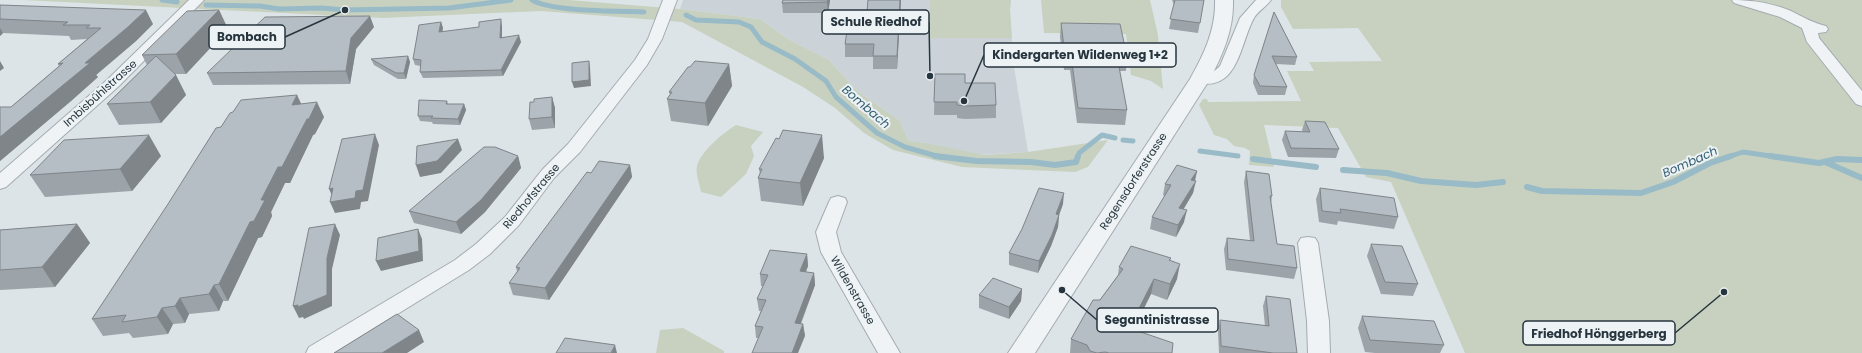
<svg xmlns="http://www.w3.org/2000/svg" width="1862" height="353" viewBox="0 0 1862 353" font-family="Poppins,sans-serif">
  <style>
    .built { fill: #cbd3d9 }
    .green { fill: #c8d1bf }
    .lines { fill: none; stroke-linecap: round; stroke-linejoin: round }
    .stream-far1 { stroke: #98bbc7; stroke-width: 5 }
    .stream { stroke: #98bbc7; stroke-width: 6 }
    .minor-casing { stroke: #a3acb1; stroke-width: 2 }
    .tertiary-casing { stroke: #a3acb1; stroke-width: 2 }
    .minor { fill: #f0f3f5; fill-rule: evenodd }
    .tertiary { fill: #f0f3f5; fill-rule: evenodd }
    .wall { fill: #9ca3a9 }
    .shaded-wall { fill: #7f8589 }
    .building { fill: #b5bec4; stroke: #7f8589 }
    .labels { text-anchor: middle; stroke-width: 4; stroke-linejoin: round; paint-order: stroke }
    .street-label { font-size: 11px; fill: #27353e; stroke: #edf2f5 }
    .water-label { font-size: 12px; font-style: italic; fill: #325e71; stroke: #edf2f5 }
    .leader { fill: none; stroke: #27353e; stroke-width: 1.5 }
    .callout-dot { fill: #27353e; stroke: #edf2f5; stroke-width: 1.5 }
    .callout { fill: #edf2f5; stroke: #27353e; stroke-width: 1.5 }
    .callout-label { font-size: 12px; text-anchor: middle; font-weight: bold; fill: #27353e }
  </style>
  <rect width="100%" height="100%" fill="#dde4e7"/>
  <path class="built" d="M683 0H1011L1010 10 1013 61 1028 152 977 155 926 143 909 141 899 120 857 91 829 60 788 39 760 19 680 9Z"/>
  <g class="green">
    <path d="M23 0H569L680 9 760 19 788 39 829 60 857 91 899 120 909 141 926 143 984 155 1028 152 1108 140 1088 167 1075 172 962 167 893 150 864 133 835 108 803 87 682 22 541 11 383 18Z"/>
    <path d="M930 0H1011L1010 10 1012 38H929Z"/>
    <path d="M1041 0H1150L1158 35 1163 89 1151 81 1131 75 1126 34 1044 33Z"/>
    <path d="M1281 0H1862V353H1465L1391 182 1366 177 1338 128 1264 125 1274 167 1249 165 1250 151 1245 148 1234 146 1227 139 1214 135 1199 105 1203 99H1207L1208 102 1301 101 1287 71H1314L1309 62 1382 61 1358 28 1293 29 1281 7Z"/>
    <path d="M736 125 763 132 751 146 754 156 746 174 721 197 701 192C700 185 695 173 697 166 701 151 723 133 736 125Z"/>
    <path d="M683 328 724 351V353H656L660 330Z"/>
  </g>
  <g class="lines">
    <g class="stream-far1">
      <path d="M162 0 177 2"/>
      <path d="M532 0C551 12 619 11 644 12"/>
      <path d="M206 5 260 6 279 9 322 8 345 10 449 8 511 0"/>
      <path d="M686 15 696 20 739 22 751 27 762 42 795 59 826 81 836 97 877 133 905 147 940 157"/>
      <path d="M1123 140 1133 141"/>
      <path d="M1200 151 1238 156"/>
      <path d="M1078 157 1079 153 1102 135 1115 138"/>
      <path d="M1728 157 1743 152 1777 157"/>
    </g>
    <g class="stream">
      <path d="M935 156 976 161 1031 162 1055 165 1076 162 1078 156"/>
      <path d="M1770 156 1819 163 1837 159 1862 160"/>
      <path d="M1253 159 1316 167"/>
      <path d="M1825 162 1862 178"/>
      <path d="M1343 170 1387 173 1421 181 1476 185 1503 182"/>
      <path d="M1527 187 1542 191 1641 193 1673 182 1710 163 1731 156"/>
    </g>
    <defs>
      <g id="minor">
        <path d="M189 0H204L119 86 6 187 0 189V173L107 80Z"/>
        <path d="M663 0H677L662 39 647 65 580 152 554 178 519 225 490 254 469 270 334 353H306L309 347 455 260 476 244 505 217 542 170 568 144 635 60 648 39Z"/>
        <path d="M1256 0H1271C1266 7 1258 11 1254 18 1239 45 1239 94 1194 82L1192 79 1194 76C1207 73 1210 76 1220 66L1240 18Z"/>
        <path d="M1732 0C1752 0 1772 3 1791 11 1803 17 1813 23 1826 26L1828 29 1826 32 1818 33 1819 38 1862 91V106L1856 104 1807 42 1802 28 1780 17 1734 3Z"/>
        <path d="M838 196 845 198 847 202 836 232 841 252 900 353H878L821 252 816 232 829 202 831 198Z"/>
        <path d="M1308 237 1315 238 1318 243 1329 321 1330 353H1308L1307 321 1298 243 1301 238Z"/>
      </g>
      <path id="tertiary" d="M1215 0H1233C1234 29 1223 54 1210 79L1035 353H1008L1190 79C1204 54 1216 29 1215 0Z"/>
    </defs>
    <use href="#minor" class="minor-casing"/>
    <use href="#tertiary" class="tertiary-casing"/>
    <use href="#minor" class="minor"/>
    <use href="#tertiary" class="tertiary"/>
  </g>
  <g class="wall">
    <path d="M830 0 828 13H783L782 3Z"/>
    <path d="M868 0H901L897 69H873V57H845V44L867 12Z"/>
    <path d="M1172 0H1204L1198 33 1169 29 1174 5Z"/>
    <path d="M0 5 153 24 136 41 96 75 98 77 71 101 0 161V107H11L59 66 58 64 87 39 71 40 69 36 3 33 0 36Z"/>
    <path d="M219 10 228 29 186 74H175L186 95 161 123 119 125 107 104 147 65 142 55Z"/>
    <path d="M1274 12 1297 57 1295 65 1276 64 1287 87 1285 95H1258L1253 83 1254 75Z"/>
    <path d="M441 22 443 28 442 32 502 26V37L521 42 503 76 423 78 420 72 421 66 415 65 413 59Z"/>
    <path d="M1061 23 1127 56 1126 71H1119L1127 110 1125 125 1077 123 1070 70H1064L1060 37Z"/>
    <path d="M374 27 356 49 350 84 213 85 207 73Z"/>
    <path d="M408 56 410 62 406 79H398L374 65 371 59Z"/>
    <path d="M729 64 732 86 708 126 671 121 667 99 670 95 669 92 690 67Z"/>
    <path d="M935 74 965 83 996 105V118L965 119 957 118V115H934Z"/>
    <path d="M297 95 301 104 324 117 315 134 313 135 290 183H285L271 212 272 216 262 237 258 238 228 301H223L219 311 189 314 185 323 173 324 168 334 133 338 129 333 103 336 92 319 221 127 233 112Z"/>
    <path d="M552 97 555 108V128L532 130 529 119 534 102Z"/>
    <path d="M447 101 448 104H464L466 110 460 125 433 124 432 122 420 121 418 116Z"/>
    <path d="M1305 121 1339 149 1336 158 1288 157 1282 140 1285 131 1303 132 1302 130Z"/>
    <path d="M161 156 132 191 45 197 30 175Z"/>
    <path d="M518 156 521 168 485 212 461 234 414 223 409 211Z"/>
    <path d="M824 158 803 206 761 201 758 178 760 174 759 169Z"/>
    <path d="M630 165 632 177 549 300 513 295 509 283 517 272 516 267 591 173Z"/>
    <path d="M1197 171 1193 193 1183 210 1184 222 1176 237 1150 229 1152 217 1165 196 1163 195 1165 184Z"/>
    <path d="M1246 171 1272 196 1271 203 1277 244 1297 268 1294 279 1226 270 1224 249 1227 238 1250 241 1244 182Z"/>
    <path d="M1320 188 1398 217 1394 229 1338 221 1337 225 1319 222 1316 199Z"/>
    <path d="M1063 204 1059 215 1058 227 1051 246 1038 273 1009 265V253Z"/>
    <path d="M77 224 90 243 55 287 0 290V230Z"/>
    <path d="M1371 244 1418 284 1413 296 1381 294 1367 256Z"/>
    <path d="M807 254 808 266 806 272 814 273 815 285 801 324H803L805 336 756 338 755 326 761 311H759L757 299 763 286H761L760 274Z"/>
    <path d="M1171 258 1170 261 1177 279 1167 300 1151 294 1133 329 1172 353H1070L1071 339 1118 275 1119 267Z"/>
    <path d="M1022 289 1021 301 1009 319 979 308V295Z"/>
    <path d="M1266 296 1297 353H1219L1218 331 1220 320 1265 326 1263 306Z"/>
    <path d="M1362 316 1444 345 1440 353H1375L1365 352 1358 328Z"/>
  </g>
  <g class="shaded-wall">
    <path d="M828 0H830L828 13 827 2Z"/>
    <path d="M900 0H901L897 69V56Z"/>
    <path d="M146 10 153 24 136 41 96 75 98 77 71 101 0 161V137Z"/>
    <path d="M219 10 228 29 186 74 176 54Z"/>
    <path d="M370 16 374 27 356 49 350 84 346 71 351 38Z"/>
    <path d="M501 19 502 26V44L500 38Z"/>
    <path d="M441 22 443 28 441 39 439 32Z"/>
    <path d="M0 28 3 33 0 36Z"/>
    <path d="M519 35 521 42 503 76 501 70Z"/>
    <path d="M408 56 410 62 406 79 404 73Z"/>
    <path d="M0 61 4 68 0 71Z"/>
    <path d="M589 61 590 67 591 86 574 88 572 82Z"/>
    <path d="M729 64 732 86 708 126 705 103Z"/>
    <path d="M176 75 186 95 161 123 150 102Z"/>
    <path d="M297 95 304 110 292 105Z"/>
    <path d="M552 97 555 108V128L552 117Z"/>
    <path d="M317 102 324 117 315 134 313 135 290 183H285L271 212 272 216 262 237 258 238 228 301 219 284 261 200 278 167Z"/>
    <path d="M464 104 466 110 460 125 458 119Z"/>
    <path d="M375 134 379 145 368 201 361 202 360 209 335 213 330 202 356 191Z"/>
    <path d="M149 135 161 156 132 191 120 169Z"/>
    <path d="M822 135 824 158 803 206 800 183Z"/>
    <path d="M458 139 462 150 441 173 420 177 416 165Z"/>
    <path d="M518 156 521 168 485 212 461 234 456 222Z"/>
    <path d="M630 165 632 177 549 300 545 288Z"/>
    <path d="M1197 171 1194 183 1191 180Z"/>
    <path d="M1196 181 1193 193 1177 220 1179 208Z"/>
    <path d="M333 188 334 200 329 189Z"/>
    <path d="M1064 193 1063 204 1055 226 1056 214Z"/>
    <path d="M1187 210 1184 222 1176 237 1178 225Z"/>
    <path d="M1059 215 1058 227 1051 246 1038 273 1039 261Z"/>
    <path d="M77 224 90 243 55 287 42 267Z"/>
    <path d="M335 224 340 235 332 269V306L304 319 303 317 299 318 293 306 327 258Z"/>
    <path d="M418 229 422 239 423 261 381 271 376 261Z"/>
    <path d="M807 254 808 266 801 283 800 271Z"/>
    <path d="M1180 264 1177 279 1167 300 1170 284Z"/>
    <path d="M814 273 815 285 796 335 795 323Z"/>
    <path d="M1154 279 1151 294 1127 343 1129 328Z"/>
    <path d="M214 285 223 301 219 311 209 294Z"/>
    <path d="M1022 289 1021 301 1009 319V307Z"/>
    <path d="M180 298 189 314 185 323 175 306Z"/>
    <path d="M162 308 173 324 168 334 157 317Z"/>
    <path d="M803 324 805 336 798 353H792Z"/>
    <path d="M419 330 424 342 407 353H382Z"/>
    <path d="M615 345 617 353H611Z"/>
  </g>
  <g class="building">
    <path d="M783 0H828L827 2 782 3Z"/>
    <path d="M868 0H900L897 56H873L874 44H845L850 12H867Z"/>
    <path d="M1175 0H1204L1200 23 1170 19Z"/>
    <path d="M0 5 146 10 128 27 85 63H90L62 86 0 137V107H11L63 63 58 64 101 28H86L90 25H63L68 22 0 19Z"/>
    <path d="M219 10 176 54 142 55 187 11Z"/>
    <path d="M1274 12 1297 57 1272 56 1287 87 1260 86 1254 75Z"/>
    <path d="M370 16 351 38 346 71 207 73 265 17Z"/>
    <path d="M501 19 500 38 519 35 501 70 420 72 421 60 413 59 419 25 441 22 439 32 479 27V22Z"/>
    <path d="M1061 23 1120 24 1127 56H1117L1127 110 1078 108 1071 55H1065Z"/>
    <path d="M156 56 176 75 150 102 107 104Z"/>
    <path d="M408 56 404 73H396L371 59Z"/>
    <path d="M589 61V80L572 82V63Z"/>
    <path d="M695 61 729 64 705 103 667 99 672 92H669L688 67H690Z"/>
    <path d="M935 74H965V83H995L996 105 966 106 957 105V102H934Z"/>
    <path d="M297 95 292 105 317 102 309 119H307L282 167H278L261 200H265L254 221 250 222 219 284 214 285 209 294 180 298 175 306 162 308 157 317 122 322 126 315 92 319 168 204 216 128 221 127 230 113 233 112 241 100Z"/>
    <path d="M552 97V117L529 119 530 102H534V99Z"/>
    <path d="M419 100 447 101 446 104H464L458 119 431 118 433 116H418Z"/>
    <path d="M1305 121 1325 122 1339 149 1291 148 1285 131 1310 132Z"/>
    <path d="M783 130 822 135 800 183 758 178 762 169H759L776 138 779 139Z"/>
    <path d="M375 134 363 190 356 191 355 198 330 202 333 188 329 189 342 139Z"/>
    <path d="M149 135 120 169 30 175 64 140Z"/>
    <path d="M458 139 437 161 416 165 417 146Z"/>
    <path d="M484 147H495L518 156 481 200 456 222 409 211Z"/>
    <path d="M599 161 630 165 545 288 509 283 520 268 516 267 587 172 591 173Z"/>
    <path d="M1177 165 1197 171 1191 180 1196 181 1179 208 1187 210 1178 225 1152 217 1171 185 1165 184Z"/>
    <path d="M1246 171 1269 174 1272 196H1270L1277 244 1294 246 1297 268 1228 259 1227 238 1254 241Z"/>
    <path d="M1039 188 1064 193 1056 214 1059 215 1052 235 1039 261 1009 253 1022 229Z"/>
    <path d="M1320 188 1394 198 1398 217 1340 209 1341 213 1322 211Z"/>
    <path d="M77 224 42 267 0 270V230Z"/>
    <path d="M335 224 327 258V295L298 307V305L293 306 309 228Z"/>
    <path d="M418 229 419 251 376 261 378 238Z"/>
    <path d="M1371 244 1402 246 1418 284 1385 282Z"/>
    <path d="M1131 246 1171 258 1169 260 1180 264 1170 284 1154 279 1129 328 1173 343 1172 353H1109L1105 352 1097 353 1090 351 1087 345 1071 339 1093 300H1100L1123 269 1119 267Z"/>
    <path d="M770 250 807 254 800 271 814 273 795 323 803 324 792 353H752L763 327 755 326 766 300 757 299 768 275 760 274Z"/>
    <path d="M993 278 1022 289 1009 307 979 295Z"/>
    <path d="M1266 296 1290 299 1297 353H1273L1221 346 1220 320 1269 326Z"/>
    <path d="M397 314 419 330 382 353H334Z"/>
    <path d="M1362 316 1434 321 1444 345 1370 340Z"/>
    <path d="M565 338 615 345 611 353H556Z"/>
  </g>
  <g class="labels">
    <g class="street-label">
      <text transform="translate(100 93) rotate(-42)" y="4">Imbisbühlstrasse</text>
      <text transform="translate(1133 181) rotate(-57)" y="4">Regensdorferstrasse</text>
      <text transform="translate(531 196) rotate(-50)" y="4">Riedhofstrasse</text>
      <text transform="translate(853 290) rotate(60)" y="4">Wildenstrasse</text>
    </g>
    <g class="water-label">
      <text transform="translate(866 107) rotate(41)" y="4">Bombach</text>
      <text transform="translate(1690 162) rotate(-24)" y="4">Bombach</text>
    </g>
  </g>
  <path class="leader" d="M930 76L929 22M345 10L285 37M964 101L984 55M1062 290L1097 320M1724 292L1675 333"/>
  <g class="callout-dot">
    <circle cx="930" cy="76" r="4"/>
    <circle cx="345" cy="10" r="4"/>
    <circle cx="964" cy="101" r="4"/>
    <circle cx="1062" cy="290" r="4"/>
    <circle cx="1724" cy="292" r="4"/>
  </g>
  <g class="callout">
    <rect x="822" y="10" width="107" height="24" rx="4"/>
    <rect x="209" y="25" width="76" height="24" rx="4"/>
    <rect x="984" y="43" width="192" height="24" rx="4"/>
    <rect x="1097" y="308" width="121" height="24" rx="4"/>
    <rect x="1523" y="321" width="152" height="24" rx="4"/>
  </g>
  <g class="callout-label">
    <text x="876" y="26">Schule Riedhof</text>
    <text x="247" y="41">Bombach</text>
    <text x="1080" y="59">Kindergarten Wildenweg 1+2</text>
    <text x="1157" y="324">Segantinistrasse</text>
    <text x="1599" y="338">Friedhof Hönggerberg</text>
  </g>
</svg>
